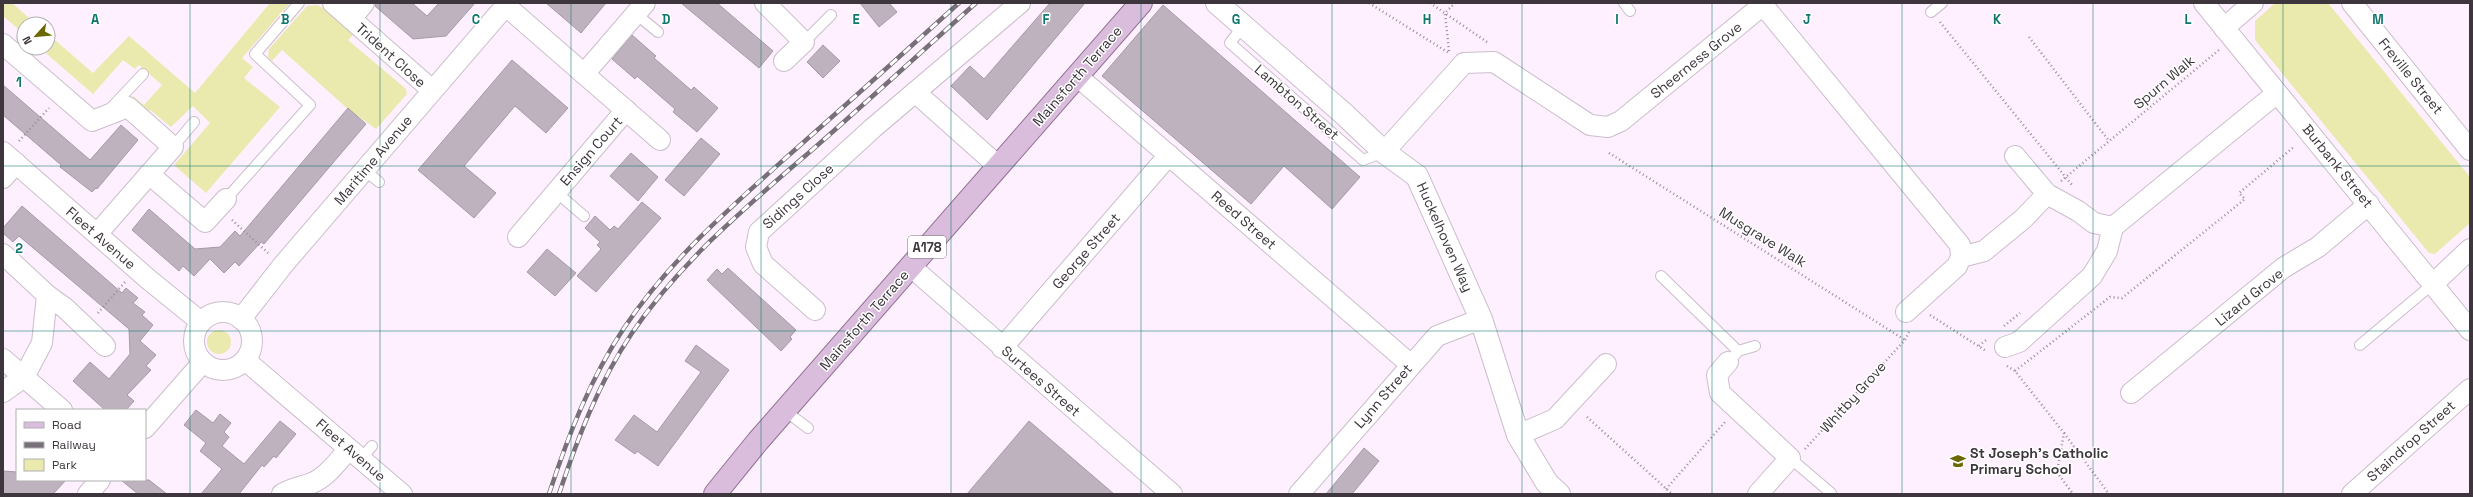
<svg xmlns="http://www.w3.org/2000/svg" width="2473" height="497" viewBox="0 0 2473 497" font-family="'Space Grotesk',sans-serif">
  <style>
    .green { fill: #ebeaae }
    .building { fill: #beb2bf; stroke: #a79aa7 }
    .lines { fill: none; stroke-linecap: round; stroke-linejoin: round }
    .service-casing { stroke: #cbbecc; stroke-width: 12 }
    .minor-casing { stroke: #cbbecc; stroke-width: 22 }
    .tertiary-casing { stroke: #cbbecc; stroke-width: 24 }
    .primary-casing { stroke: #937195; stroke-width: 24 }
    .path { stroke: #988e98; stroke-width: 2.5; stroke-dasharray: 1 3; stroke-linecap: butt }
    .service { stroke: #fff; stroke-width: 10 }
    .minor { stroke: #fff; stroke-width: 20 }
    .tertiary { stroke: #fff; stroke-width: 22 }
    .primary { stroke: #dabcdc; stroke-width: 22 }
    .rail-casing { stroke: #787078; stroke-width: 4.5 }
    .rail { stroke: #fff; stroke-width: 3; stroke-dasharray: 9; stroke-linecap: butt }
    .grid { fill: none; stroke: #0f766e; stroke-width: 1; stroke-opacity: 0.55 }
    .labels { text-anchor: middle; stroke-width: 3; stroke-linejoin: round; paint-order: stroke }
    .shield { fill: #fff; stroke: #777377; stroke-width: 1 }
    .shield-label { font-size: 13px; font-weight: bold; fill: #3d373d }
    .street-label { font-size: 14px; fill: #3d373d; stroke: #fff }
    .poi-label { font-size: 14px; font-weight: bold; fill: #3d373d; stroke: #fff; text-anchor: start }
    .grid-label { font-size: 13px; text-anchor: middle; font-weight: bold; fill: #0f766e; stroke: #fff; stroke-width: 3; stroke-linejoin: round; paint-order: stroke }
  </style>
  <rect width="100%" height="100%" fill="#fef0fe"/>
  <g class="green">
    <path d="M3 3H12L36 24H24V34L3 16Z"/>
    <path d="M270 3H290L242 58 253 67 244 78 280 107 206 193 174 165 210 123 193 106 171 127 150 110 146 113 131 99 133 96 144 105 162 85 139 65 135 69 123 60 93 94 40 48H48V34L93 73 129 36 195 93Z"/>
    <path d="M2275 3H2328L2470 177V223L2435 254 2429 253 2255 40V21Z"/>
    <path d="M317 5 324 8 354 34 348 40 406 89 407 94 376 129 348 109 282 50 272 61 268 57 269 49 307 6Z"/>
    <circle cx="219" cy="342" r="12"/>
  </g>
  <g class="building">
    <path d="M375 3H412L427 16 439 3H475L446 36 413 39 375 6Z"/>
    <path d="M546 3H606L581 33Z"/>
    <path d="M681 3H717L773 51 759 68Z"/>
    <path d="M860 3H889L897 12 879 27Z"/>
    <path d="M1050 3H1085L987 120 951 86 970 66 984 79Z"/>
    <path d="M1163 5 1360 177 1332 209 1284 166 1251 204 1102 76Z"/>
    <path d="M632 35 656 56 654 58 691 90 694 87 718 108 697 132 673 112 675 109 637 76 635 79 612 59Z"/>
    <path d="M823 45 840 61 823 78 807 62Z"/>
    <path d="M512 60 568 108 546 133 515 106 464 166 496 193 474 218 418 170Z"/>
    <path d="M3 85 90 160 121 125 138 140 97 189 96 188 92 192 60 167 61 165 3 115Z"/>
    <path d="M348 108 366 124 264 244 261 242 239 266 235 262 224 273 210 259 194 276 183 266 179 271 132 230 149 209 195 249 220 247 235 231 240 236Z"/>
    <path d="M701 138 720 154 684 196 665 180Z"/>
    <path d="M631 153 658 177 638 201 610 176Z"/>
    <path d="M642 202 661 218 596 292 577 276 601 249 597 245 600 242 585 228 595 216 610 230 614 226 618 229Z"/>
    <path d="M22 206 122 293 126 288 138 298 133 303 145 312 142 315 153 325 140 341 156 355 146 366 151 370 127 395 134 401 126 410H105L73 381 90 362 109 379 130 354 129 329 19 236 13 242 3 233V228Z"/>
    <path d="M547 249 576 273 555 296 527 272Z"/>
    <path d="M728 268 796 330 790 337 792 339 781 351 707 280 717 269 722 274Z"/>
    <path d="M696 345 729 370 658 466 637 451 635 454 615 440 634 415 657 432 701 372 685 361Z"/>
    <path d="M196 410 213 423 220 414 231 423 224 432 229 437 222 446 244 464 280 421 296 434 276 458 274 456 264 467 262 465 239 494H201L222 469 200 451 206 443 184 425Z"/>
    <path d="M1029 421 1114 494H967Z"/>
    <path d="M1364 448 1379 461 1352 494H1326Z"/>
    <path d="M3 471 17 472V480H66L53 494H3Z"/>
    <path d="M121 480H149L167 494H138Z"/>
  </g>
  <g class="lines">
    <defs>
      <g id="service">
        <path d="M1624 3 1630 11"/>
        <path d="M1931 12 1942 3"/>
        <path d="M636 14 658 32"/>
        <path d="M1243 26 1230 43 1363 160 1384 152"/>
        <path d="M804 42 831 15"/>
        <path d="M110 109 143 74"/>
        <path d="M173 147 194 122"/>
        <path d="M366 171 379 182"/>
        <path d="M556 192 584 216"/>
        <path d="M226 199 310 105 255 54 299 3"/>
        <path d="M1661 276 1738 351"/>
        <path d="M2360 345 2434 283"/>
        <path d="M1735 355 1738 351 1755 346"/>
        <path d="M784 410 808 428"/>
        <path d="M1790 458 1831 493"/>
        <path d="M361 459 372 446"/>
      </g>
      <g id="minor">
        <path d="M333 3 432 90"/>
        <path d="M765 3 804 42 784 61"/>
        <path d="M2204 3 2470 330"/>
        <path d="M2352 3 2470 150"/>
        <path d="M506 6 660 140"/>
        <path d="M351 19 364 3"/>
        <path d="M2224 28 2253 3"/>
        <path d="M3 44 92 121 128 107 173 147 97 234"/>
        <path d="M584 74 645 3"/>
        <path d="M1077 76 1410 364"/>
        <path d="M915 92 998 166"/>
        <path d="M3 152 148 279 201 322"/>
        <path d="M1384 152 1464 63 1494 62 1590 125 1608 127 1621 121 1763 5 1960 245 1961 257 1957 266 1906 312"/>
        <path d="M2015 156 2047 194 2078 211 2094 223 2113 227 2277 93"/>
        <path d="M149 174 205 222 226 199"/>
        <path d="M3 178 16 163"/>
        <path d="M518 237 626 110"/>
        <path d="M3 254 47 295 42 343 24 377 3 392"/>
        <path d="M1961 257 1984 251 2023 219 2047 194"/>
        <path d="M910 266 1172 494"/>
        <path d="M2434 283 2470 249"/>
        <path d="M47 295 65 308 105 346"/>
        <path d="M815 310 763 264 756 247 759 232 873 128 1020 3"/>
        <circle cx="223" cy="341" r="29"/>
        <path d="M241 319 283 265 508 3"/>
        <path d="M2005 347 2019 342 2092 276 2107 251 2113 227"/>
        <path d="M1002 348 1169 155"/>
        <path d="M3 359 62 410"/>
        <path d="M245 360 402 494"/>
        <path d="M1728 362 1717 375 1720 393 1790 458 1758 494"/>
        <path d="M2131 393 2283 268 2318 247 2369 204"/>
        <path d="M145 428 203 362"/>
        <path d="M1518 435 1555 419 1606 364"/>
        <path d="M88 494 100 480"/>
        <path d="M282 494C292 488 301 487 312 483 327 477 338 461 349 449"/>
        <path d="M1299 494 1437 336 1481 319"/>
        <path d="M2352 494 2470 389"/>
      </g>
      <path id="tertiary" d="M1217 3 1344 114 1384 152 1417 176 1481 319 1518 435 1547 483 1559 494"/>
      <path id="primary" d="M715 494 758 441 1141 3"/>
    </defs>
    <use href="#service" class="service-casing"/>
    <use href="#minor" class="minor-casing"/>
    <use href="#tertiary" class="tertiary-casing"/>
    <use href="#primary" class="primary-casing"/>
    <g class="path">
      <path d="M1369 3 1449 53"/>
      <path d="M1430 3 1487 42"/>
      <path d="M1940 22 2072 185"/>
      <path d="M2029 37 2109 141"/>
      <path d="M1449 51 1445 13 1455 3"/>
      <path d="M19 141 49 108"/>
      <path d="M1609 153 1905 340"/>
      <path d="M2061 181 2219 50"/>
      <path d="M232 220 268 253"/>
      <path d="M98 313 125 282"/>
      <path d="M1930 315 1986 351"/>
      <path d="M2004 326 2020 313"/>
      <path d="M1979 346 1986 340"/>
      <path d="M2007 366 2015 371 2064 433 2057 472 2073 494"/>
      <path d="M2015 371 2110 297 2122 298 2245 199 2239 193 2295 146"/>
      <path d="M1587 417 1672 494"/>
      <path d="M2064 433 2109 494"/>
      <path d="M1805 449 1905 340 1910 330"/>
      <path d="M1666 489 1725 422"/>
    </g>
    <use href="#service" class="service"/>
    <use href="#minor" class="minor"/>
    <use href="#tertiary" class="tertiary"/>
    <use href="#primary" class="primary"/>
    <defs>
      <g id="rail">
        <path d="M549 494C568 436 590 379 624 328 673 255 741 198 806 140 857 95 908 49 959 3"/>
        <path d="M559 494C578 437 599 382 632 333 681 261 747 206 812 150 867 102 921 52 976 3"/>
      </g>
    </defs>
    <use href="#rail" class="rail-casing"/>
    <use href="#rail" class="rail"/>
  </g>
  <path class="grid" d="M190 3V494M380 3V494M571 3V494M761 3V494M951 3V494M1141 3V494M1332 3V494M1522 3V494M1712 3V494M1902 3V494M2093 3V494M2283 3V494M3 166H2470M3 331H2470"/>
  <defs>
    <symbol id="school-bare" viewBox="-9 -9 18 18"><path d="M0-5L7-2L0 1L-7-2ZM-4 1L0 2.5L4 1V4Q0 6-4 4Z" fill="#6c6801" stroke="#fff" stroke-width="2.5" paint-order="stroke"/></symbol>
  </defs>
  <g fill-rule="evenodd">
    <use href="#school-bare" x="1947" y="450" width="22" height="22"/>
  </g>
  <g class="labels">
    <rect class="shield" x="908" y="236" width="38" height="22" rx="3"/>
    <g class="shield-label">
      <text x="927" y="252">A178</text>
    </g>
    <g class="street-label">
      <text transform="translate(391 55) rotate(42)" y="5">Trident Close</text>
      <text transform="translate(1696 60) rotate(-39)" y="5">Sheerness Grove</text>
      <text transform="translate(1077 76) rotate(-49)" y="5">Mainsforth Terrace</text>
      <text transform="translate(2411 76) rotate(51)" y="5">Freville Street</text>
      <text transform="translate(2164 82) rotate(-40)" y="5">Spurn Walk</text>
      <text transform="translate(1297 102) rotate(41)" y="5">Lambton Street</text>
      <text transform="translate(591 151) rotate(-49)" y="5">Ensign Court</text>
      <text transform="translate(373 160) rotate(-50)" y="5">Maritime Avenue</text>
      <text transform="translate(2338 166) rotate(51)" y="5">Burbank Street</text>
      <text transform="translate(798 196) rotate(-42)" y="5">Sidings Close</text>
      <text transform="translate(1244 220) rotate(41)" y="5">Reed Street</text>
      <text transform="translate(1445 237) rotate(66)" y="5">Huckelhoven Way</text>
      <text transform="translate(1763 237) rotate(32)" y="5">Musgrave Walk</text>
      <text transform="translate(101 238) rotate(41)" y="5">Fleet Avenue</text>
      <text transform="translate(1086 251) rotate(-49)" y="5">George Street</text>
      <text transform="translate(2249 297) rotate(-39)" y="5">Lizard Grove</text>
      <text transform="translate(864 320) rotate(-49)" y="5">Mainsforth Terrace</text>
      <text transform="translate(1041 381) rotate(41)" y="5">Surtees Street</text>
      <text transform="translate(1383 396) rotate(-49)" y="5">Lynn Street</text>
      <text transform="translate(1853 397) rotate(-48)" y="5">Whitby Grove</text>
      <text transform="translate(2411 441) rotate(-42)" y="5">Staindrop Street</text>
      <text transform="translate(351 450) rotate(41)" y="5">Fleet Avenue</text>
    </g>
    <g class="poi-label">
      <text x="1970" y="458">St Joseph's Catholic<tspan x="1970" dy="16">Primary School</tspan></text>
    </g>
  </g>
  <g class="grid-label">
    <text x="95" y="24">A</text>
    <text x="285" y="24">B</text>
    <text x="476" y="24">C</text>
    <text x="666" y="24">D</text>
    <text x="856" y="24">E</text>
    <text x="1046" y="24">F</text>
    <text x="1236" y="24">G</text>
    <text x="1427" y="24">H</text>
    <text x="1617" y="24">I</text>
    <text x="1807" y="24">J</text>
    <text x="1997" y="24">K</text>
    <text x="2188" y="24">L</text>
    <text x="2378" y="24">M</text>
    <text x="19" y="87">1</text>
    <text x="19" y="253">2</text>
  </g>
  <rect width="2473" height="497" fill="none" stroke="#3d373d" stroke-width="8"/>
  <rect x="16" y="409" width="130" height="72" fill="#ffffff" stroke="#b1afb1"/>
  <rect x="24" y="422" width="20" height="6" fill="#dabcdc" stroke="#b1afb1"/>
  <text x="52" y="429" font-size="12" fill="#3d373d">Road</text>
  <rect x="24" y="442" width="20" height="6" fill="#787078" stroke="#b1afb1"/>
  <text x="52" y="449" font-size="12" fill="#3d373d">Railway</text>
  <rect x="24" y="459" width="20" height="12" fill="#ebeaae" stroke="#b1afb1"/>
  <text x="52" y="469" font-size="12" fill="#3d373d">Park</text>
  <g transform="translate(36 36) rotate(243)"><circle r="19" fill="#ffffff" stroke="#b1afb1"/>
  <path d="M0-3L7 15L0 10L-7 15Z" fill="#6c6801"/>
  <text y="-6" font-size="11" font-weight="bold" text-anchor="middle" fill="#3d373d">N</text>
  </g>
</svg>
